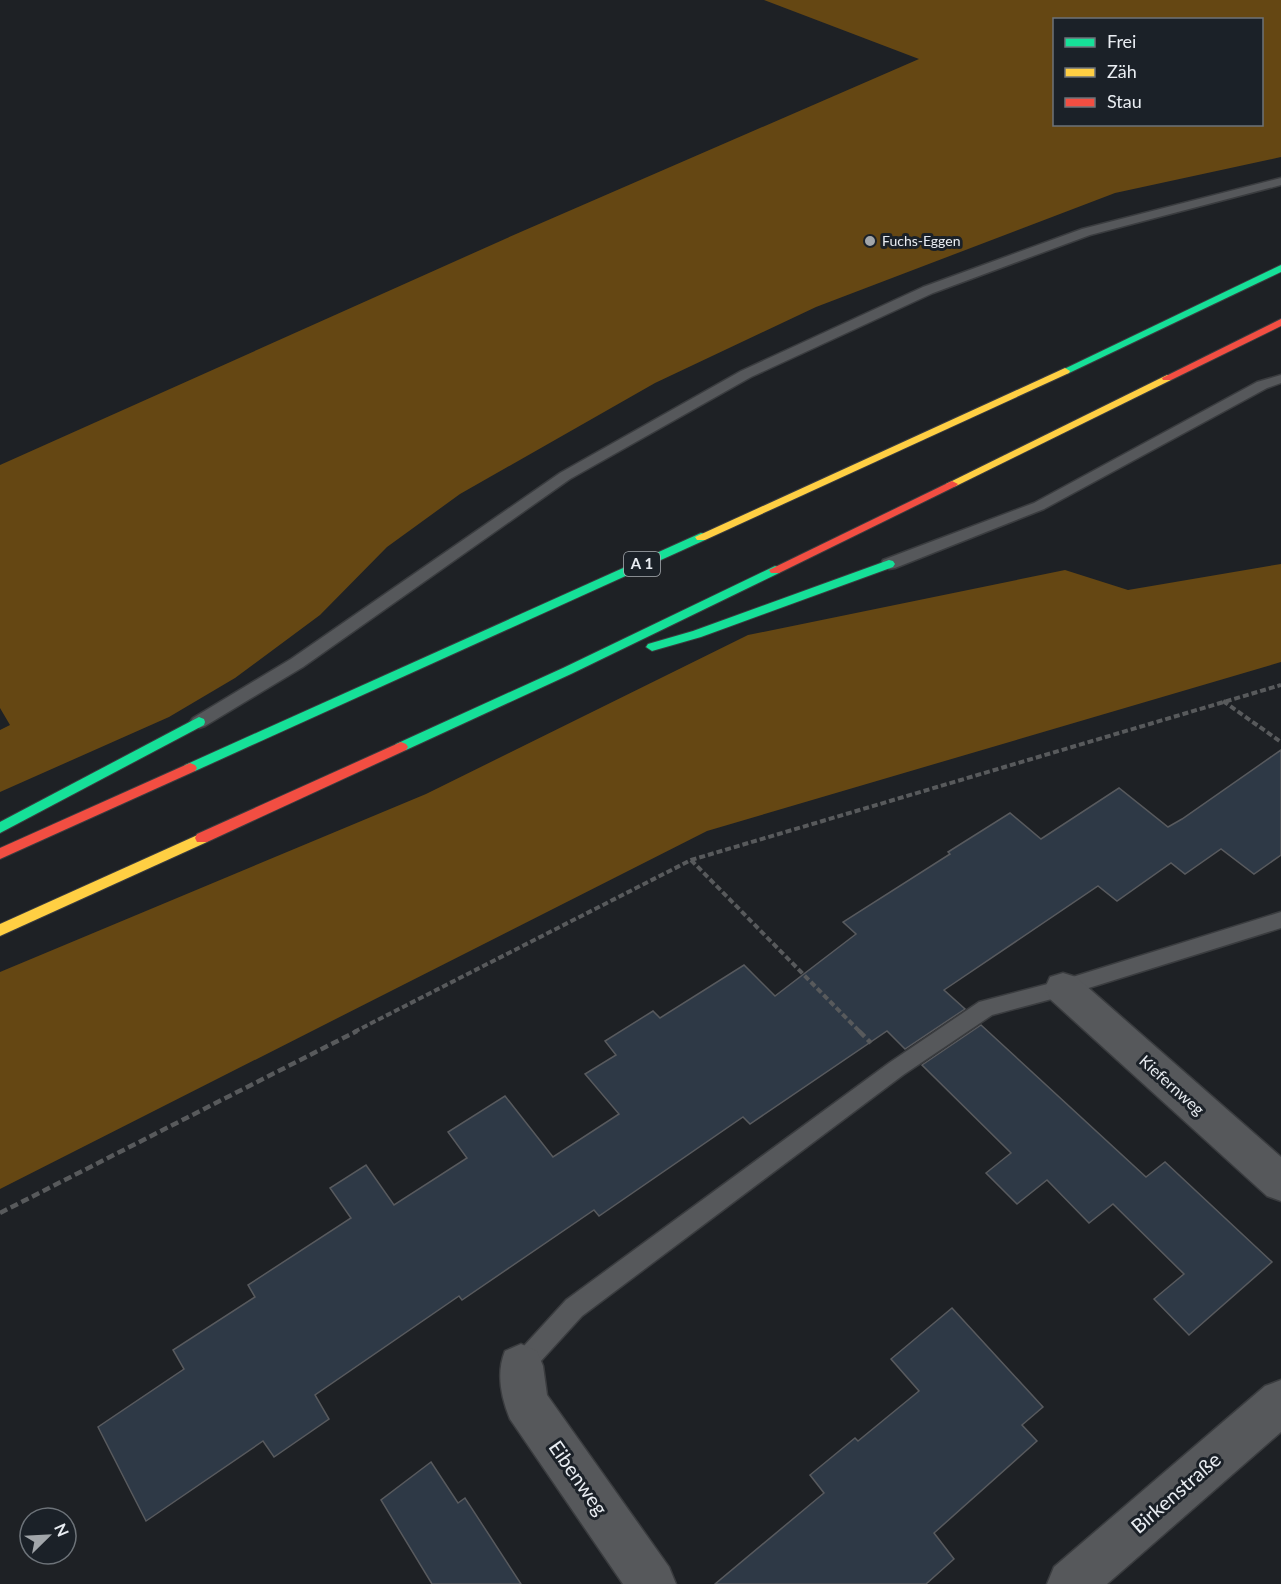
<svg xmlns="http://www.w3.org/2000/svg" width="1281" height="1584" viewBox="0 0 1281 1584" font-family="Lato,sans-serif">
  <style>
    .forest { fill: #654713; fill-rule: evenodd }
    .building { fill: #2e3946; stroke: #585a5e; stroke-width: 1.5 }
    .lines { fill: none; stroke-linecap: round; stroke-linejoin: round }
    .lane-casing { stroke: #3a3c3f; stroke-width: 3 }
    .street-casing { stroke: #3a3c3f; stroke-width: 3 }
    .fast-casing { stroke: #3a3c3f; stroke-width: 2 }
    .slow-casing { stroke: #3a3c3f; stroke-width: 2 }
    .jam-casing { stroke: #3a3c3f; stroke-width: 2 }
    .path-far1 { stroke: #585a5c; stroke-width: 4; stroke-dasharray: 6 3; stroke-linecap: butt }
    .path { stroke: #585a5c; stroke-width: 4.5; stroke-dasharray: 8 4; stroke-linecap: butt }
    .lane { fill: #56585b; fill-rule: evenodd }
    .street { fill: #56585b; fill-rule: evenodd }
    .fast { fill: #16e098; fill-rule: evenodd }
    .slow { fill: #ffcf43; fill-rule: evenodd }
    .jam { fill: #f24e42; fill-rule: evenodd }
    .poi-dot { fill: #a2a6aa; stroke: #1b2128; stroke-width: 2 }
    .labels { text-anchor: middle; stroke-width: 6; stroke-linejoin: round; paint-order: stroke }
    .far-poi-label { font-size: 14px; fill: #e9edf2; stroke: #1b2128; text-anchor: start }
    .shield { fill: #1b2128; stroke: #abb0b5; stroke-width: 1.5 }
    .shield-label { font-size: 15px; font-weight: bold; fill: #e9edf2 }
    .street-label { font-size: 16px; fill: #e9edf2; stroke: #1b2128 }
    .near-street-label { font-size: 20px; fill: #e9edf2; stroke: #1b2128 }
  </style>
  <rect width="100%" height="100%" fill="#1e2125"/>
  <g class="forest">
    <path d="M764 0H1281V157L1115 193 816 307 655 383 460 494 387 547 320 615 235 678 169 717 0 792V730L10 725 0 708V465L516 234 919 59ZM1054 20H1262V124H1054Z"/>
    <path d="M1281 564V662L707 831 0 1189V972L426 794 748 635 1065 570 1128 590Z"/>
  </g>
  <g class="building">
    <path d="M1281 750V855L1254 874 1221 849 1185 874 1171 863 1117 901 1098 886 944 990 965 1009 905 1049 887 1031 750 1124 743 1117 599 1216 594 1210 462 1300 459 1296 315 1395 329 1419 274 1457 263 1441 146 1521 98 1427 184 1369 173 1350 255 1297 248 1285 351 1218 330 1188 366 1165 394 1205 467 1158 448 1132 505 1096 553 1157 619 1114 585 1074 616 1055 605 1041 653 1011 660 1018 744 965 775 996 856 934 843 922 950 854 948 852 1010 813 1041 839 1119 788 1168 827 1182 819Z"/>
    <path d="M981 1025 1146 1177 1165 1162 1272 1262 1189 1335 1154 1299 1184 1274 1113 1204 1089 1223 1047 1180 1017 1204 986 1173 1011 1153 922 1065Z"/>
    <path d="M952 1308 1043 1407 1022 1425 1037 1441 934 1533 954 1559 926 1584H715L824 1493 810 1475 855 1438 858 1441 919 1391 891 1359Z"/>
    <path d="M431 1462 458 1503 465 1498 521 1584H432L381 1500Z"/>
  </g>
  <g class="lines">
    <defs>
      <g id="lane">
        <path d="M1281 178V185L1090 235 933 293 751 377 570 479 303 667 205 726 199 728 193 726 190 722 193 718 291 659 560 473 741 371 923 287 1082 229Z"/>
        <path d="M1281 375V383L1267 388 1044 509 895 568 889 569 881 564 883 560 1034 503 1257 382Z"/>
        <path d="M1281 912V928L1063 996 992 1015 903 1075 582 1316 529 1374 521 1378 513 1374 509 1366 513 1358 566 1300 889 1063 979 1002 1063 980Z"/>
      </g>
      <g id="street">
        <path d="M1063 973 1076 977 1281 1157V1201L1267 1196 1050 999 1045 988 1050 977Z"/>
        <path d="M521 1344 537 1351 543 1366 547 1395 669 1567 676 1584H623L510 1419C501 1397 496 1373 505 1351Z"/>
        <path d="M1281 1380V1432L1107 1584H1047L1054 1567 1265 1386Z"/>
      </g>
      <g id="fast">
        <path d="M1281 265V272L1069 373 1065 374 1060 371Z"/>
        <path d="M701 533 705 534V540L195 771H185L183 768 185 765Z"/>
        <path d="M889 560 893 561 895 564 893 567 701 637 652 651 646 647 648 644 693 631Z"/>
        <path d="M775 566 779 567 781 570 779 573 571 674 406 750H396L394 747 396 744 563 668Z"/>
        <path d="M199 717 204 719 205 722 204 725 0 833V822Z"/>
      </g>
      <g id="slow">
        <path d="M1065 368 1070 371 1069 373 705 540H697L695 537Z"/>
        <path d="M1167 375 1171 376V380L956 486 952 487 946 484Z"/>
        <path d="M202 833 207 834 209 838 207 842 0 936V924Z"/>
      </g>
      <g id="jam">
        <path d="M1281 319V326L1171 380H1163L1162 378Z"/>
        <path d="M952 481 958 484 956 486 779 573H771L769 570Z"/>
        <path d="M401 742 406 744 408 747 406 750 207 842H197L195 838 197 834Z"/>
        <path d="M190 763 195 765 197 768 195 771 0 859V848Z"/>
      </g>
    </defs>
    <use href="#lane" class="lane-casing"/>
    <use href="#street" class="street-casing"/>
    <use href="#fast" class="fast-casing"/>
    <use href="#slow" class="slow-casing"/>
    <use href="#jam" class="jam-casing"/>
    <g class="path-far1">
      <path d="M1223 701 1281 742"/>
      <path d="M691 860 860 1032"/>
      <path d="M354 1032 691 860 1281 685"/>
    </g>
    <g class="path">
      <path d="M859 1031 871 1043"/>
      <path d="M0 1213 357 1031"/>
    </g>
    <use href="#lane" class="lane"/>
    <use href="#street" class="street"/>
    <use href="#fast" class="fast"/>
    <use href="#slow" class="slow"/>
    <use href="#jam" class="jam"/>
  </g>
  <circle class="poi-dot" cx="870" cy="241" r="6"/>
  <g class="labels">
    <g class="far-poi-label">
      <text x="882" y="246">Fuchs-Eggen</text>
    </g>
    <rect class="shield" x="624" y="552" width="36" height="24" rx="4.5"/>
    <g class="shield-label">
      <text x="642" y="569">A 1</text>
    </g>
    <g class="street-label">
      <text transform="translate(1172 1085) rotate(42)" y="6">Kiefernweg</text>
    </g>
    <g class="near-street-label">
      <text transform="translate(578 1478) rotate(55)" y="7">Eibenweg</text>
      <text transform="translate(1176 1493) rotate(-41)" y="7">Birkenstraße</text>
    </g>
  </g>
  <rect x="1053" y="18" width="210" height="108" fill="#1b2128" stroke="#6d7379" stroke-width="1.5"/>
  <rect x="1065" y="38" width="30" height="9" fill="#16e098" stroke="#6d7379" stroke-width="1.5"/>
  <text x="1107" y="48" font-size="18" fill="#e9edf2">Frei</text>
  <rect x="1065" y="68" width="30" height="9" fill="#ffcf43" stroke="#6d7379" stroke-width="1.5"/>
  <text x="1107" y="78" font-size="18" fill="#e9edf2">Zäh</text>
  <rect x="1065" y="98" width="30" height="9" fill="#f24e42" stroke="#6d7379" stroke-width="1.5"/>
  <text x="1107" y="108" font-size="18" fill="#e9edf2">Stau</text>
  <g transform="translate(48 1536) rotate(66)"><circle r="28" fill="#1b2128" stroke="#6d7379" stroke-width="1.5"/>
  <path d="M0-4.5L10 22L0 15L-10 22Z" fill="#a2a6aa"/>
  <text y="-9" font-size="16" font-weight="bold" text-anchor="middle" fill="#e9edf2">N</text>
  </g>
</svg>
